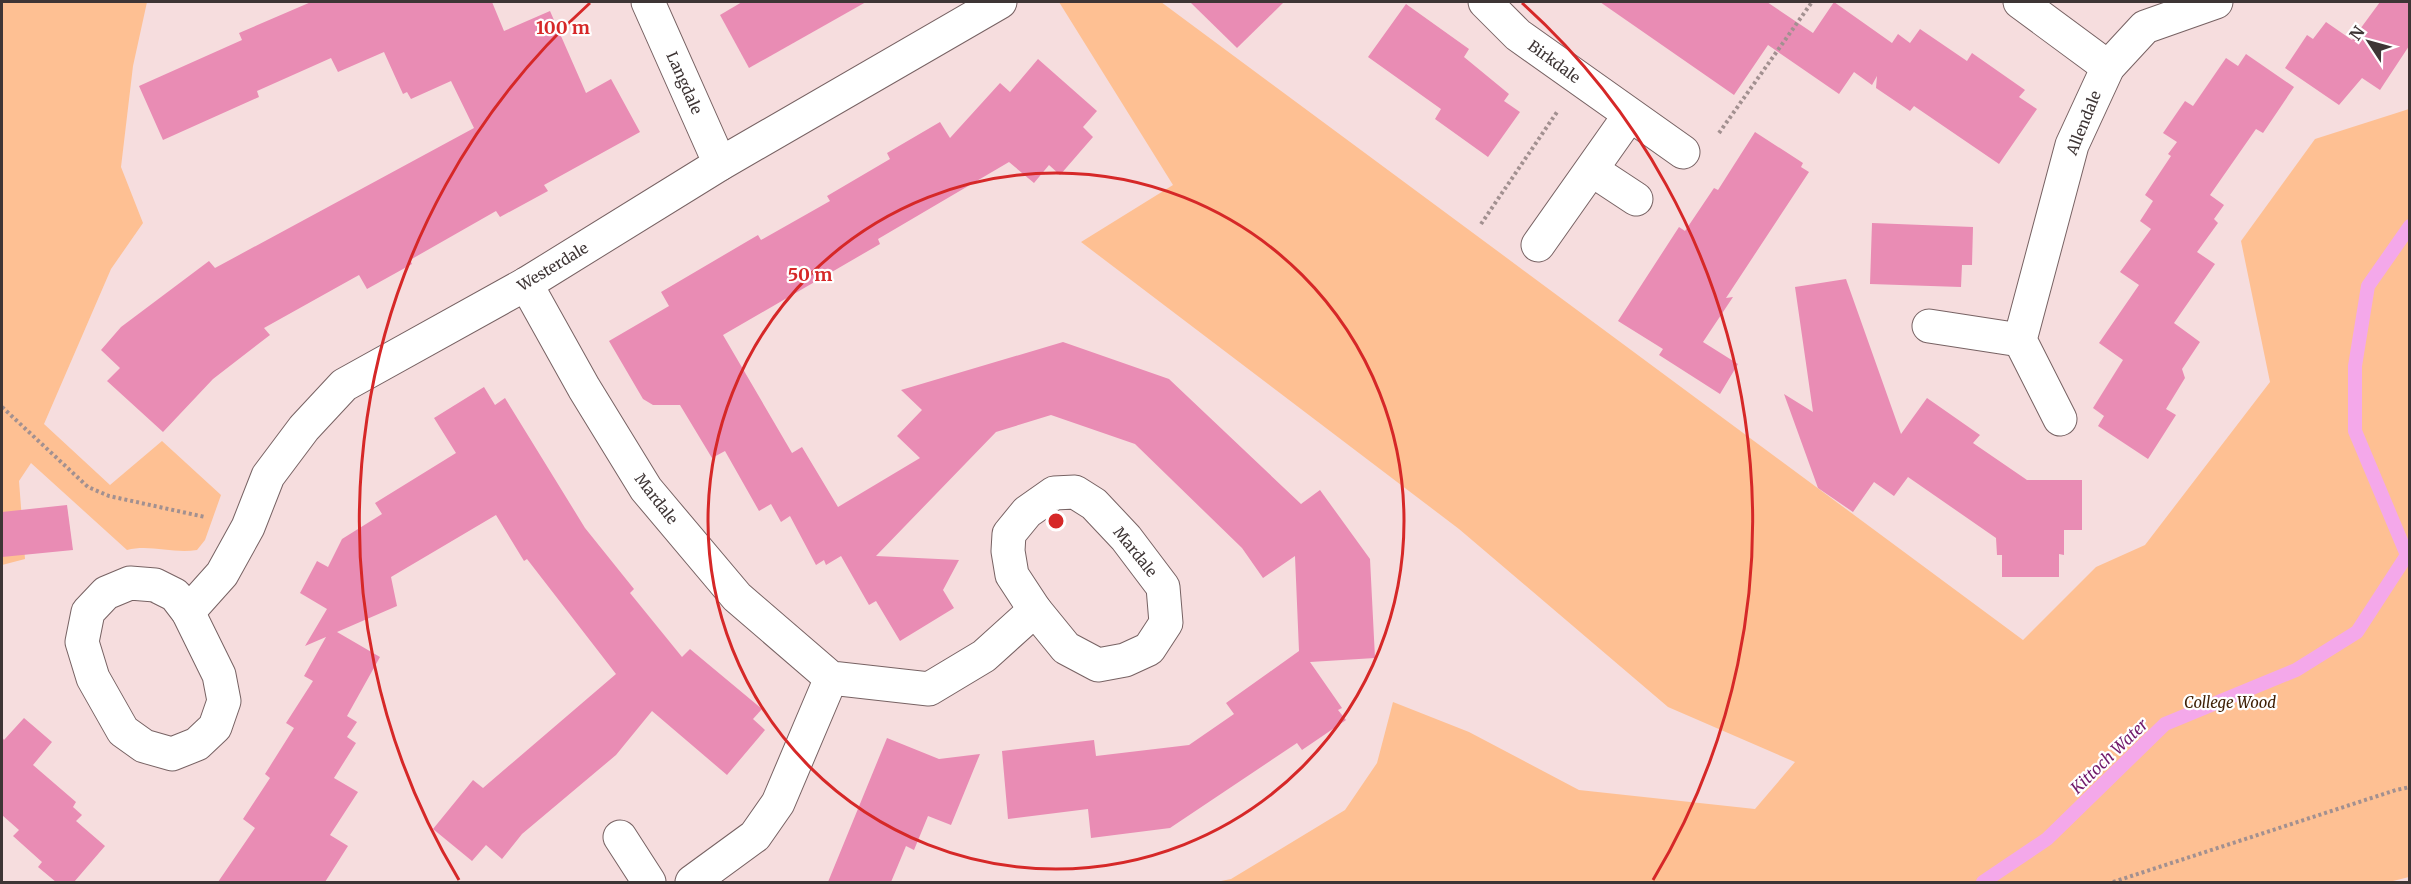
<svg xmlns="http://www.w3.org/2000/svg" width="2411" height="884" viewBox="0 0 2411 884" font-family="Merriweather,serif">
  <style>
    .green { fill: #fec093 }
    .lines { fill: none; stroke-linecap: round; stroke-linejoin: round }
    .stream { stroke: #f4a8ea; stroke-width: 14 }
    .building { fill: #e98cb4 }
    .minor-casing { stroke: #776263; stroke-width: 35 }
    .path { stroke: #a29090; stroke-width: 4; stroke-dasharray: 3 3; stroke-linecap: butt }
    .minor { stroke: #fff; stroke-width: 33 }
    .ring { fill: none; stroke: #d62828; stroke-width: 3 }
    .labels { text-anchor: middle; stroke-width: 4.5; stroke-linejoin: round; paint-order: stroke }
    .street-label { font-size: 15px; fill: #3e3535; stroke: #fff }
    .park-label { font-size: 15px; font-style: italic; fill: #402106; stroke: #fff }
    .water-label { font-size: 16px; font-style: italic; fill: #71196a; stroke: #fff }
    .centre { fill: #d62828; stroke: #fff; stroke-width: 3 }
    .ring-label { font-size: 18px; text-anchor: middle; font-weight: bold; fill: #d62828; stroke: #fff; stroke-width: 4.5; stroke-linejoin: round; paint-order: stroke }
  </style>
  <rect width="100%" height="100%" fill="#f6ddde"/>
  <g class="green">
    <path d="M2 2H147L133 66 121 167 143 223 111 269 44 424 110 485 162 441 221 495 205 540 197 550C173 554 150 544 127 550L31 463 19 481 25 559 2 565Z"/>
    <path d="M1059 2H1161L2023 640 2096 567 2145 545 2270 382 2241 241 2315 139 2409 109V877L2389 882H1216L1231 879 1345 810 1377 763 1393 702 1469 732 1579 790 1755 809 1795 762 1668 707 1459 529 1081 242 1173 185Z"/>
  </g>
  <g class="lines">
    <path class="stream" d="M1983 882 2047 839 2165 724 2296 670 2357 632 2407 555 2355 431V366L2368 286 2410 226"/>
  </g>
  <g class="building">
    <path d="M311 2H492L504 31 550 11 586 93 611 79 640 132 544 185 548 191 500 217 496 211 410 260 412 264 367 289 359 275 264 328 270 335 213 379 163 432 107 381 120 368 101 350 121 327 209 261 215 268 474 128 451 81 411 99 407 92 403 94 384 52 338 72 331 58 257 91 259 97 163 140 139 86 242 40 239 33Z"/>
    <path d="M742 2H866L749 68 720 15Z"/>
    <path d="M1190 2H1284L1237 48Z"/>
    <path d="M1600 2H1767L1813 33 1834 2 1892 43 1898 34 1910 43 1920 29 1967 61 1972 53 2025 90 2019 97 2037 109 1999 164 1914 106 1910 111 1876 88 1877 76 1872 85 1854 72 1839 94 1768 45 1734 95Z"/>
    <path d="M2380 2H2409V46L2380 90 2362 78 2339 105 2285 68 2307 35 2313 39 2326 22 2352 40Z"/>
    <path d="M1406 4 1469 49 1464 57 1509 94 1504 101 1520 112 1488 157 1435 119 1441 109 1368 57Z"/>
    <path d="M2246 54 2294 87 2263 133 2256 129 2210 195 2224 205 2214 219 2218 223 2197 252 2215 264 2174 323 2200 342 2182 369 2185 378 2166 409 2176 415 2148 459 2098 426 2104 416 2093 408 2123 360 2099 343 2139 285 2120 272 2151 229 2140 221 2153 201 2145 195 2171 156 2168 154 2177 142 2163 133 2185 101 2193 106 2226 58 2238 66Z"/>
    <path d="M1038 59 1097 111 1083 127 1093 137 1060 175 1049 165 1034 183 1009 162 878 239 880 244 723 335 792 453 802 447 838 507 920 458 897 436 922 410 901 390 1063 342 1169 379 1301 504 1320 490 1370 559 1375 658 1310 662 1342 708 1338 710 1346 720 1302 750 1297 743 1170 828 1091 838 1088 809 1008 819 1002 751 1094 740 1096 756 1189 745 1234 714 1226 703 1299 651 1295 556 1263 578 1242 548 1135 444 1051 415 996 432 876 556 959 560 943 590 954 608 900 641 876 601 869 605 841 556 826 565 824 560 816 565 790 516 781 522 771 504 759 511 725 451 712 458 680 405H653L643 399 609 341 669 306 661 292 758 235 761 240 830 201 827 196 890 159 887 153 940 122 950 138 1000 83 1010 92Z"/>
    <path d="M1755 132 1803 163 1801 167 1809 172 1726 298 1733 297 1703 342 1738 364 1720 394 1659 355 1663 349 1618 321 1679 227 1685 231 1714 188 1718 190Z"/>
    <path d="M1872 223 1973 227 1972 265H1962L1961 287 1870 284Z"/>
    <path d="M1846 279 1901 434 1927 398 1980 435 1973 443 2027 480H2082V530H2064V555L2059 554V577H2002V555H1997L1996 538 1908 477 1894 496 1874 482 1853 512 1818 488 1784 394 1813 412 1795 287Z"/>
    <path d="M484 387 495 405 505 398 585 528 634 589 630 593 682 657 690 649 762 709 753 719 765 730 727 775 652 711 616 755 522 834 502 859 486 845 472 861 433 829 473 780 483 788 616 674 527 559 524 561 496 515 391 577 397 606 337 632 380 657 347 716 357 722 347 737 356 743 334 778 358 792 330 835 348 846 325 882H218L255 828 243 819 270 778 265 774 294 728 286 723 313 681 304 676 326 637 305 646 327 609 300 593 317 561 328 567 342 539 382 514 375 503 456 453 434 418Z"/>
    <path d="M67 505 73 550 2 557V512Z"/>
    <path d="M24 718 52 742 33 765 76 802 73 807 82 815 76 821 105 846 74 882H56L38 867 42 862 13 836 19 830 2 815V737L4 740Z"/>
    <path d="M887 738 939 759 980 754 951 825 928 816 914 850 906 846 891 882H828Z"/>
  </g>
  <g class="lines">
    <defs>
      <g id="minor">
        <path d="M648 2 720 164"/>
        <path d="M1485 2 1518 35 1683 152"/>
        <path d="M2020 2 2108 67"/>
        <path d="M1592 170 1636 199"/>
        <path d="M1538 245 1629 116"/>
        <path d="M526 284 584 388 646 489 737 597 831 678 929 689 984 656 1035 610"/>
        <path d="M1929 326 2020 340"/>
        <path d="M2060 419 2020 340 2072 145 2108 67 2145 27 2216 2"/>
        <path d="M1075 492 1094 504 1126 538 1163 587 1166 623 1149 649 1125 660 1098 665 1066 648 1035 610 1012 575 1008 551 1009 534 1027 512 1054 493Z"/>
        <path d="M130 583 155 585 175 595 188 612 219 675 224 701 215 727 197 744 172 754 144 746 123 731 93 678 82 642 88 612 106 593Z"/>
        <path d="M188 612 222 574 248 527 268 476 304 428 344 385 526 284 720 164 1000 2"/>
        <path d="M620 837 649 882"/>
        <path d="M692 882 755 836 778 803 831 678"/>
      </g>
    </defs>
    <use href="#minor" class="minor-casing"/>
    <g class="path">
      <path d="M1719 133 1812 2"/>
      <path d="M1481 224 1557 112"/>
      <path d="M2 407 88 487 109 496 205 517"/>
      <path d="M2113 882 2396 790 2410 787"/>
    </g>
    <use href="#minor" class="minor"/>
  </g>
  <g class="ring">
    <circle cx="1056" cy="521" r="348"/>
    <path d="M459 880A697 697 0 0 1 590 3M1522 3A697 697 0 0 1 1653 880"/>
  </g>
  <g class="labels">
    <g class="street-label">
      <text transform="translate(1554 62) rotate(36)" y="5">Birkdale</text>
      <text transform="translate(684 83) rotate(66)" y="5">Langdale</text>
      <text transform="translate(2084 123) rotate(-68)" y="5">Allendale</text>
      <text transform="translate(553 267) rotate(-31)" y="5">Westerdale</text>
      <text transform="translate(656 499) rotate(52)" y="5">Mardale</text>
      <text transform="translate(1135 552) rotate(51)" y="5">Mardale</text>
    </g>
    <g class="park-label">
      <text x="2230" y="708">College Wood</text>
    </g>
    <g class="water-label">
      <text transform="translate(2109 756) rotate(-44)" y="6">Kittoch Water</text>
    </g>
  </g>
  <circle cx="1056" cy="521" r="9" class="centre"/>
  <g class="ring-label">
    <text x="563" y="34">100 m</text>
    <text x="810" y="281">50 m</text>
  </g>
  <rect width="2411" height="884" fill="none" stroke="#3e3535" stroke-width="6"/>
  <g transform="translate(2369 42) rotate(306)" stroke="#ffffff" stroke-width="4.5" paint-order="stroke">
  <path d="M0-4.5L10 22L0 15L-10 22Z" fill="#3e3535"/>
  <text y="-9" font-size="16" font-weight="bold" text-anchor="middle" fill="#3e3535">N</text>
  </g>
</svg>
